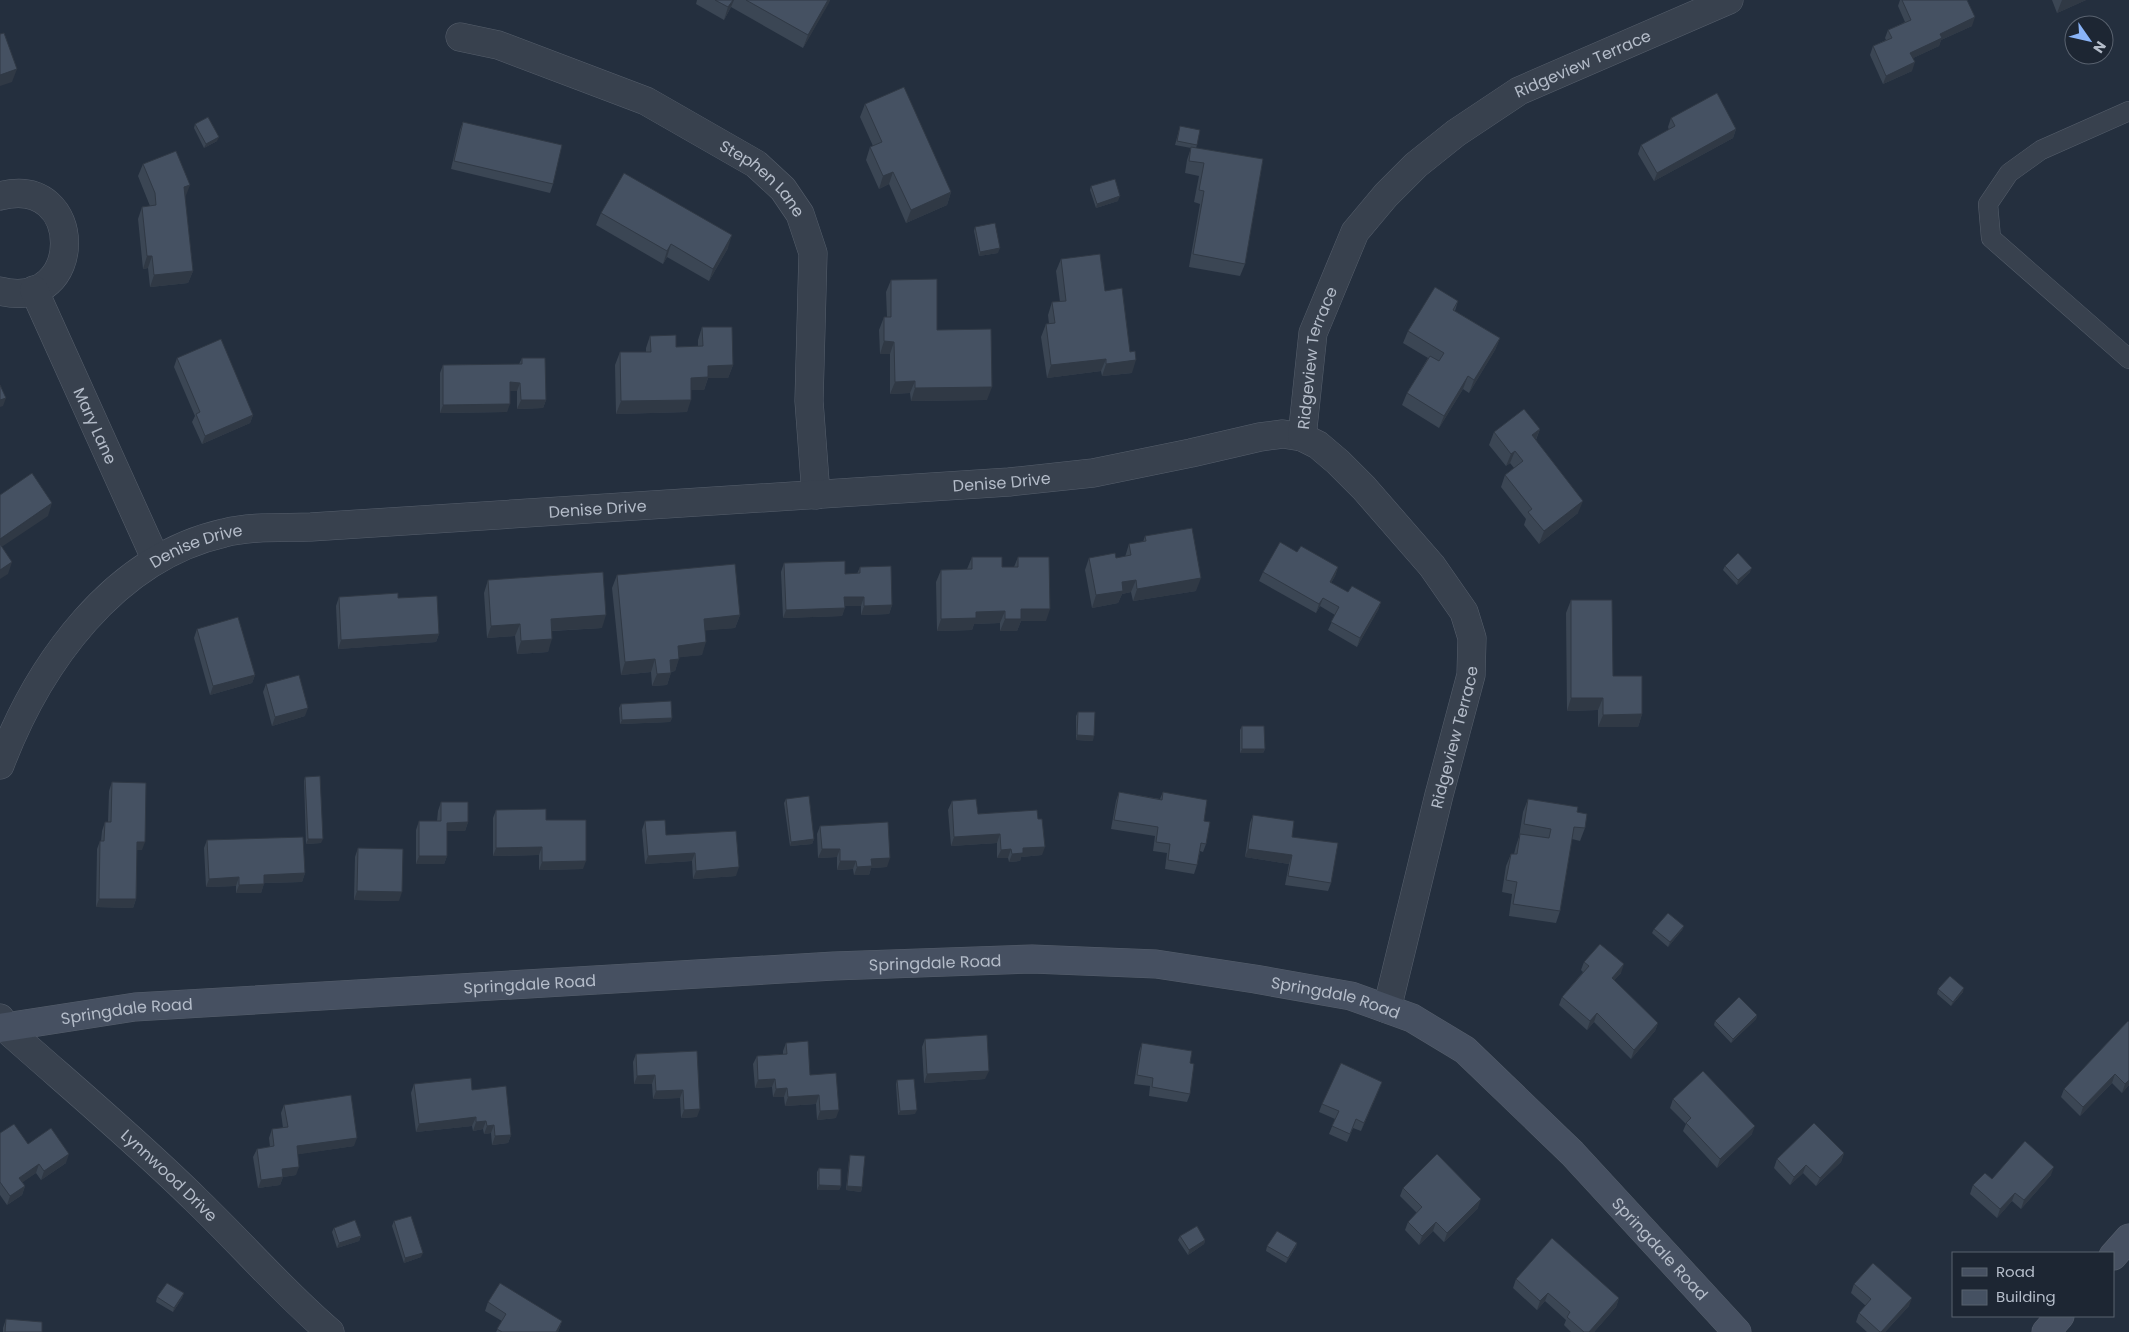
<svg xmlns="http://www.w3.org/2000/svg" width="2129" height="1332" viewBox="0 0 2129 1332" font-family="Poppins,sans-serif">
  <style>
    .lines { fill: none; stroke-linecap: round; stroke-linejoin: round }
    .lane-casing { stroke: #565f6c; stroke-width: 20 }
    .street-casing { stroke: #565f6c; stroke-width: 29 }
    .secondary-casing { stroke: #565f6c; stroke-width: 29 }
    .lane { stroke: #38414e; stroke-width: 19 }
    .street { stroke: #38414e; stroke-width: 28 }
    .secondary { stroke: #465061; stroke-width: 28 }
    .wall { fill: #3b4654 }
    .shaded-wall { fill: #303945 }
    .building { fill: #455162; stroke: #303945 }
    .labels { text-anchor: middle; stroke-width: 4; stroke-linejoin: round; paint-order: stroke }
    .street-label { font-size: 16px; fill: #b4bcc9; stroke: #1d2633 }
  </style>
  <rect width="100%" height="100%" fill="#242f3e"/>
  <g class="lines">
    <defs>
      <path id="lane" d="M2129 111 2041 150 2009 173 1988 204 1991 238 2129 359"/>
      <g id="street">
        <path id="s1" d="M460 37 498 45 646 101 756 164 783 189 800 214 813 253 809 401 816 495"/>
        <path d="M0 196C86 173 86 313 0 291"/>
        <path id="s2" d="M34 290 156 560"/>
        <path id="s3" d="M0 765C38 665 113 558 224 533 252 526 282 528 311 527L1009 482 1093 473 1191 453 1260 437 1283 434 1302 437"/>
        <path id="s4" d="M1387 1009 1439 795 1471 675 1472 638 1464 612 1432 566 1364 488 1338 462 1318 445 1302 437 1313 333 1355 232 1386 195 1416 165 1456 133 1519 91 1729 0"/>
        <path id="s5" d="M0 1018 4 1027C68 1084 134 1139 195 1199 241 1243 282 1291 330 1332"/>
      </g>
      <g id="secondary">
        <path id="s6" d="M0 1028 135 1007 834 966 1032 959 1156 964 1255 979 1351 996 1412 1018 1465 1050 1572 1153 1737 1332"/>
        <path d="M2113 1256 2129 1238"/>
        <path d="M2046 1332 2060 1316"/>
      </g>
    </defs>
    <use href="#lane" class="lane-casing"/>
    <use href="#street" class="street-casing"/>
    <use href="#secondary" class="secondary-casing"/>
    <use href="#lane" class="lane"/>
    <use href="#street" class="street"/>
    <use href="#secondary" class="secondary"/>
  </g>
  <g class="wall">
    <path d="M697 0H830L803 48 731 7 724 20 696 4Z"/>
    <path d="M1900 0H1902L1972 26 1941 40 1939 46 1913 58 1912 71 1883 84 1870 55 1873 46 1886 40 1885 38 1888 30 1905 22 1898 6Z"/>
    <path d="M2052 0H2086L2057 13Z"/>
    <path d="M865 104 951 192 947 205 906 223 889 184 879 189 866 160 870 147 873 146 860 117Z"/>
    <path d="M1671 118 1736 129 1733 138 1654 181 1638 154 1641 145 1669 130 1668 127Z"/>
    <path d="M463 122 553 184 550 193 451 169 460 130Z"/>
    <path d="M195 124 217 141 204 148 194 128Z"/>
    <path d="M1180 126 1197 145 1196 148 1263 159 1245 264 1240 276 1189 267 1200 204 1194 202 1199 176 1185 173 1187 160 1191 148 1175 145Z"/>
    <path d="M143 164 185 198 193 271 188 283 150 287 148 268 143 269 138 219 142 207 150 206 138 176Z"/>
    <path d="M1091 186 1118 201 1096 208 1090 190Z"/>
    <path d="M601 213 728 248 709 281 667 257 663 264 596 225Z"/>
    <path d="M975 227 998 253 979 256 974 231Z"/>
    <path d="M1061 259 1105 291 1132 373 1102 376 1101 371 1047 378 1041 337 1046 324H1049L1048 315 1052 302H1060L1056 271Z"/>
    <path d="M891 280 937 330 987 400 911 401 910 393 890 394V354H880L879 330 884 317H887L886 292Z"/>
    <path d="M1458 301 1455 311 1500 338 1495 350 1469 393 1463 389 1439 428 1402 405 1407 393 1428 358 1403 343 1408 331Z"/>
    <path d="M702 327 733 365 728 378H708L704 390H691L687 412 616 414 615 365 620 352H646V348L650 336 676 347 698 346V340Z"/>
    <path d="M177 358 253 415 250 423 202 444 192 422 195 416 174 367Z"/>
    <path d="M522 358 546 400 543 408 517 409V391H510L507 412 440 413V373L443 365 519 364Z"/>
    <path d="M1540 429 1536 440 1578 513 1539 544 1524 525 1526 519 1501 487 1505 475 1514 468 1510 463 1506 466 1489 445 1494 432Z"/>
    <path d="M1145 536 1196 591 1133 601 1131 592 1122 594 1118 603 1092 608 1085 570 1089 558H1116L1125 557 1129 544 1143 542Z"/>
    <path d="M1297 552 1338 567 1335 576 1331 583 1348 592 1381 602 1378 610 1357 647 1328 630 1335 615 1320 606 1316 613 1259 581 1263 572Z"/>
    <path d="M972 557 1002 567H1014L1018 557 1046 621H1021L1017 631H1000V623L974 624 972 630 937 631 936 582 941 570 967 569Z"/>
    <path d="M784 563 845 574H857L860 567 892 605 889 614 861 615V606H845L842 616 783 618 781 572Z"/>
    <path d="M1725 566 1750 572 1737 585 1723 570Z"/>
    <path d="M617 575 740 615 735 628 705 630 702 655 679 657 675 671 671 672 667 685 652 686 651 672 621 675 612 588Z"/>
    <path d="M488 580 602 628 552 631 548 652 517 654 515 636 487 638 484 593Z"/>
    <path d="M339 597 398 598 439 634 436 642 338 649 336 606Z"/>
    <path d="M1571 600 1613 676 1642 714 1638 727H1598V710L1567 711 1566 613Z"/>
    <path d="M197 629 255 675 252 683 210 695 194 638Z"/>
    <path d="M266 684 305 716 272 726 263 692Z"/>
    <path d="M621 704 672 718 670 722 620 724 619 708Z"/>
    <path d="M1078 712 1093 741 1076 740V716Z"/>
    <path d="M1242 726 1265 749 1263 753H1240V730Z"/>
    <path d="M305 777 321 843 306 844 304 781Z"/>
    <path d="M112 782 142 850H137L136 899 133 908 96 907 97 849 100 841H101L102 831 105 822H108L109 791Z"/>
    <path d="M1119 792 1160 799 1163 792 1204 821 1206 844 1203 852 1200 851 1197 865 1194 874 1165 869 1167 853 1153 851 1155 836 1111 829 1116 801Z"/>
    <path d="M786 799 814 839 812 844 790 846 784 803Z"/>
    <path d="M1528 799 1577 812 1585 828 1580 841 1572 839 1560 911 1556 923 1509 916 1512 894 1502 892 1506 866 1511 854H1514L1516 846 1519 837 1523 812Z"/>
    <path d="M952 801 978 814 1042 855 1021 857 1020 861 1009 862 1008 858H997V843L951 846 948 810Z"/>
    <path d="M441 802 468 822 465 831H447V856L444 864H416V830L419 821H437L438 811Z"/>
    <path d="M496 810 546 820 583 869 539 870V855L493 856V818Z"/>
    <path d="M1253 815 1292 837 1331 883 1328 891 1285 885 1289 864 1245 857 1250 823Z"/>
    <path d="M645 821 666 835 736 876 693 879 692 861 645 864 642 830Z"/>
    <path d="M820 826 887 867 871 868 869 875H854L853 869 837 870V857L818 858 817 834Z"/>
    <path d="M207 840 305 873 302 882 264 883 261 893H236V886L206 887 204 848Z"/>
    <path d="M358 848 399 901 354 900 355 857Z"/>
    <path d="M1684 926 1682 930 1668 947 1652 933 1654 929Z"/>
    <path d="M1584 962 1621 973 1614 980 1658 1023 1655 1031 1631 1059 1594 1022 1587 1030 1559 1005 1562 997 1583 972 1581 970Z"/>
    <path d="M1938 989 1963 992 1951 1006 1937 994Z"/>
    <path d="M1757 1015 1756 1019 1731 1043 1714 1025 1715 1021Z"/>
    <path d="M2128 1021 2129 1085 2122 1093 2112 1083 2080 1116 2061 1097 2064 1089Z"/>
    <path d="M925 1039 985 1079 924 1083 922 1047Z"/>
    <path d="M786 1043 810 1075 836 1118 817 1120 816 1104 785 1106 784 1097H773L772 1087 755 1088 753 1064 757 1056 783 1054V1051Z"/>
    <path d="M1142 1043 1190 1063V1094L1187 1102 1149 1096 1150 1086 1134 1084 1139 1052Z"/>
    <path d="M697 1051V1117L681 1118 680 1098 653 1099 652 1084H634L633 1062 636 1054Z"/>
    <path d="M897 1080 915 1114 898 1115 896 1084Z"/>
    <path d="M1382 1082 1361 1131 1353 1128 1347 1142 1329 1134 1335 1119 1319 1112 1322 1104Z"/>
    <path d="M414 1084 472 1090 511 1135 508 1143 492 1145 491 1133 484 1134 483 1129 473 1131 472 1126 416 1132 411 1093Z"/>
    <path d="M1673 1099 1752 1134 1717 1168 1683 1131 1686 1124 1670 1108Z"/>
    <path d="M284 1105 354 1146 298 1154 296 1175 283 1177 280 1185 258 1188 253 1157 257 1149 270 1147 269 1138 272 1129 283 1128 281 1113Z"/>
    <path d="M0 1133 28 1144 66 1163 41 1180 36 1173 22 1182 25 1186 22 1195 7 1205 0 1195Z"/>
    <path d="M1844 1153 1841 1162 1816 1186 1803 1173 1790 1185 1774 1168 1777 1159Z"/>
    <path d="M850 1155 862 1187 861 1192 846 1190 849 1160Z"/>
    <path d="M819 1168 841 1186 839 1190H817V1172Z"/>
    <path d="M2051 1175 2021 1209 2012 1201 1997 1218 1970 1194 1973 1185 1992 1179Z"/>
    <path d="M1403 1188 1478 1208 1444 1242 1433 1231 1419 1245 1405 1230 1408 1222 1417 1213 1400 1196Z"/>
    <path d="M394 1221 421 1257 404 1263 392 1226Z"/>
    <path d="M334 1228 361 1236 359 1241 337 1248 332 1232Z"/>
    <path d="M1180 1236 1205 1240 1204 1244 1188 1255 1178 1240Z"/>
    <path d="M1297 1243 1296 1247 1286 1263 1266 1251 1267 1246Z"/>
    <path d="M1516 1279 1619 1298 1616 1307 1594 1332H1571L1564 1325 1566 1320 1545 1301 1537 1310 1513 1288Z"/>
    <path d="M1854 1284 1909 1306 1885 1332H1867L1856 1322 1859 1313 1866 1306 1851 1293Z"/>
    <path d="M184 1293 182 1298 173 1312 156 1302 157 1297Z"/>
    <path d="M488 1302 562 1321 558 1332H496L502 1321 485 1311Z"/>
    <path d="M6 1319 42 1332H3V1328Z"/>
  </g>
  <g class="shaded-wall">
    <path d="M733 0H734L731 7 724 20 728 7Z"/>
    <path d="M828 0H830L829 3 803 48 808 35Z"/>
    <path d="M2062 0H2086L2057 13Z"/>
    <path d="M1975 17 1972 26 1941 40 1939 46 1907 61 1910 53 1940 34Z"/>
    <path d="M1915 62 1912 71 1883 84 1886 76Z"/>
    <path d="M17 69 12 82 0 86V75Z"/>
    <path d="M1736 129 1733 138 1654 181 1657 173Z"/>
    <path d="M219 137 217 141 204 148 206 144Z"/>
    <path d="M893 172 889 184 879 189 883 176Z"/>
    <path d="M190 185 185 198 179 199 184 187Z"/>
    <path d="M951 192 947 205 906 223 911 210Z"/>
    <path d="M1120 196 1118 201 1096 208 1097 204Z"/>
    <path d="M732 235 728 248 709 281 713 269Z"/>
    <path d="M671 244 667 257 663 264 667 251Z"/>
    <path d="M1000 248 998 253 979 256 980 252Z"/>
    <path d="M147 256H152L148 268 143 269Z"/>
    <path d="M193 271 188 283 150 287 154 275Z"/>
    <path d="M1500 338 1495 350 1469 393 1474 380Z"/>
    <path d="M884 341 894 342 890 354H880Z"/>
    <path d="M1106 359 1101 371 1047 378 1051 365Z"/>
    <path d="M1136 360 1132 373 1102 376 1106 364Z"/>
    <path d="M733 365 728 378H708L704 390H686L691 378 708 366Z"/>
    <path d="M1468 376 1463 389 1439 428 1444 416Z"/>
    <path d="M915 381 910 393 890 394 895 382Z"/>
    <path d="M510 382 520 383 517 391H507Z"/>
    <path d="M992 387 987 400 911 401 915 388Z"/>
    <path d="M6 398 3 406 0 407V400Z"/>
    <path d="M521 400H546L543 408 517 409Z"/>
    <path d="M691 400 687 412 616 414 621 401Z"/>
    <path d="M510 404 507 412 440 413 443 405Z"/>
    <path d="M253 415 250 423 202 444 205 436Z"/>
    <path d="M1540 429 1535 441 1532 435Z"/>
    <path d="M1515 451 1510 463 1506 466 1511 454Z"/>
    <path d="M1583 501 1578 513 1539 544 1544 531Z"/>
    <path d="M52 503 48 516 0 548V539Z"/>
    <path d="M12 562 8 574 0 579V570Z"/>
    <path d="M1338 567 1335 576 1327 590 1330 582Z"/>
    <path d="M1752 568 1750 572 1737 585 1738 580Z"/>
    <path d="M1201 578 1196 591 1133 601 1137 589Z"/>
    <path d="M1136 580 1131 592 1122 594 1118 603 1092 608 1096 595 1122 582Z"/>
    <path d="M844 597H864L861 606H841Z"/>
    <path d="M1323 598 1320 606 1316 613 1319 604Z"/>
    <path d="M1381 602 1378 610 1357 647 1360 638Z"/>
    <path d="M892 605 889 614 861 615 864 606Z"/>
    <path d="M845 608 842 616 783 618 786 610Z"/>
    <path d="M1021 609H1050L1046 621H1021L1017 631H1000L1005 619Z"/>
    <path d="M1005 611 1000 623 974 624 972 630 937 631 941 619 976 612Z"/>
    <path d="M606 615 602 628 547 631 551 619Z"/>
    <path d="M740 615 735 628 700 631 704 619Z"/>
    <path d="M520 624 515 636 487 638 491 626Z"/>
    <path d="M439 634 436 642 338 649 341 640Z"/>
    <path d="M552 639 548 652 517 654 521 641Z"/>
    <path d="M706 642 702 655 674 658 678 646Z"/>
    <path d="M655 659 651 672 621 675 625 662Z"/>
    <path d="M679 659 675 671 666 672 670 660Z"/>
    <path d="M671 673 667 685 652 686 657 674Z"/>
    <path d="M255 675 252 683 210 695 213 686Z"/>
    <path d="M1571 698H1603L1598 710 1567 711Z"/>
    <path d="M308 708 305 716 272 726 275 717Z"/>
    <path d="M1642 714 1638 727H1598L1603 715Z"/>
    <path d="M672 718 670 722 620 724 622 720Z"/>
    <path d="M1077 735 1094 736 1093 741 1076 740Z"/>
    <path d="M1242 749H1265L1263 753H1240Z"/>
    <path d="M468 822 465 831H444L447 823Z"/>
    <path d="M1000 834 997 843 951 846 954 837Z"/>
    <path d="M308 839H323L321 843 306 844Z"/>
    <path d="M814 839 812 844 790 846 791 842Z"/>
    <path d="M137 842H145L142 850H134Z"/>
    <path d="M542 847 539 855 493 856 496 848Z"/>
    <path d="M1045 847 1042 855 1021 857 1020 861 1009 862 1012 854 1023 848Z"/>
    <path d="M822 849H840L837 857 818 858Z"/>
    <path d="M1011 849 1008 858H997L1001 850Z"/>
    <path d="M1248 849 1292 855 1289 864 1245 857Z"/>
    <path d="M695 853 692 861 645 864 648 856Z"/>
    <path d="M419 856H447L444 864H416Z"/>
    <path d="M890 858 887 867 871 868 869 875H854L857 867 871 859Z"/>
    <path d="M586 861 583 869 539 870 542 862Z"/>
    <path d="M840 861H856L853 869 837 870Z"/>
    <path d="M739 867 736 876 693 879 696 871Z"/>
    <path d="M305 873 302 882 261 883 264 875Z"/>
    <path d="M239 877 236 886 206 887 209 879Z"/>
    <path d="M264 884 261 893H236L239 885Z"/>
    <path d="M357 891 402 892 399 901 354 900Z"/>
    <path d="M99 899H136L133 908 96 907Z"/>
    <path d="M1684 926 1682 930 1668 947 1670 942Z"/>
    <path d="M1624 964 1621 973 1609 986 1612 978Z"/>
    <path d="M1964 988 1963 992 1951 1006 1953 1002Z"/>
    <path d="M1597 1013 1594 1022 1587 1030 1590 1021Z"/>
    <path d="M1757 1015 1756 1019 1731 1043 1733 1039Z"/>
    <path d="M1658 1023 1655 1031 1631 1059 1634 1050Z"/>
    <path d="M989 1071 985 1079 924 1083 927 1074Z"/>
    <path d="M2115 1074 2112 1083 2080 1116 2083 1107Z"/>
    <path d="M655 1075 652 1084H634L637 1076Z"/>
    <path d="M775 1079 772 1087 755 1088 758 1080Z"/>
    <path d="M2129 1080V1085L2122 1093 2125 1084Z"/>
    <path d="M1382 1082 1379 1090 1361 1131 1364 1123Z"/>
    <path d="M787 1088 784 1097H773L776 1089Z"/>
    <path d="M683 1090 680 1098 653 1099 656 1091Z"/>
    <path d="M819 1095 816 1104 785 1106 788 1097Z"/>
    <path d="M700 1109 697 1117 681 1118 684 1110Z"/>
    <path d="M839 1110 836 1118 817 1120 820 1111Z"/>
    <path d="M917 1110 915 1114 898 1115 900 1111Z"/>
    <path d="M476 1117 472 1126 416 1132 419 1124Z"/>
    <path d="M486 1121 483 1129 473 1131 476 1122Z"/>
    <path d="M494 1125 491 1133 484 1134 487 1126Z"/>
    <path d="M1755 1126 1752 1134 1717 1168 1720 1159Z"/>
    <path d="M511 1135 508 1143 492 1145 495 1136Z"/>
    <path d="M357 1138 354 1146 294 1155 297 1146Z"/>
    <path d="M1844 1153 1841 1162 1816 1186 1820 1178Z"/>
    <path d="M69 1154 66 1163 41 1180 44 1171Z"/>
    <path d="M39 1164 36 1173 16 1187 19 1178Z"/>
    <path d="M1806 1165 1803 1173 1790 1185 1794 1177Z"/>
    <path d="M299 1167 296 1175 283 1177 280 1185 258 1188 261 1180 282 1169Z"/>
    <path d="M2054 1167 2051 1175 2021 1209 2024 1200Z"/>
    <path d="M819 1185 841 1186 839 1190H817Z"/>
    <path d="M25 1186 22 1195 7 1205 10 1196Z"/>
    <path d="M847 1186 862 1187 861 1192 846 1190Z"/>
    <path d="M2015 1193 2012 1201 1997 1218 2000 1209Z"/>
    <path d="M1481 1199 1478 1208 1444 1242 1447 1233Z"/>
    <path d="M1436 1222 1433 1231 1419 1245 1422 1236Z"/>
    <path d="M361 1236 359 1241 337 1248 339 1243Z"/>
    <path d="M1205 1240 1204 1244 1188 1255 1189 1250Z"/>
    <path d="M1297 1243 1296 1247 1286 1263 1288 1258Z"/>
    <path d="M423 1253 421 1257 404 1263 405 1258Z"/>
    <path d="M184 1293 182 1298 173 1312 174 1308Z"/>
    <path d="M1548 1293 1545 1301 1537 1310 1540 1301Z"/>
    <path d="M1619 1298 1616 1307 1594 1332H1589Z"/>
    <path d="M1912 1298 1909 1306 1885 1332H1881Z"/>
    <path d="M562 1321 558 1332H556Z"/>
  </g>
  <g class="building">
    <path d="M715 0H733L728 7Z"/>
    <path d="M746 0H828L808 35Z"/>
    <path d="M1902 0H1967L1975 17 1940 34 1942 38 1910 53 1915 62 1886 76 1873 46 1892 38 1888 30 1911 20Z"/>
    <path d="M4 33 17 69 0 75V34Z"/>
    <path d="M904 87 951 192 911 210 893 172 883 176 870 147 882 142 865 104Z"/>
    <path d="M1717 93 1736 129 1657 173 1641 145 1675 126 1671 118Z"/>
    <path d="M208 117 219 137 206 144 195 124Z"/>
    <path d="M463 122 562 145 553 184 454 161Z"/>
    <path d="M1180 126 1200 130 1197 145 1177 141Z"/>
    <path d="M1191 147 1263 159 1245 264 1193 254 1204 191 1199 190 1204 163 1189 161Z"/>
    <path d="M176 151 190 185 184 187 193 271 154 275 152 256H147L142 207 156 205 155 193 143 164Z"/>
    <path d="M624 173 732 235 713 269 671 244 667 251 601 213Z"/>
    <path d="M1115 179 1120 196 1097 204 1091 186Z"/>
    <path d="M995 223 1000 248 980 252 975 227Z"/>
    <path d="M1100 254 1105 291 1122 288 1130 352 1135 351 1136 360 1106 364V359L1051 365 1046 324 1055 323 1052 302 1066 301 1061 259Z"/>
    <path d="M937 279V330L991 329 992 387 915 388V381L895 382 894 342 884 341V317H891V280Z"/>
    <path d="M1435 287 1458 301 1453 310 1500 338 1474 380 1468 376 1444 416 1407 393 1430 356 1439 361 1444 353 1408 331Z"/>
    <path d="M702 327H732L733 365 708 366V377L691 378V400L621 401 620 352H651L650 336 676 335V347L703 346Z"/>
    <path d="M221 339 253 415 205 436 196 414 200 412 177 358Z"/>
    <path d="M522 358H545L546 400H521L520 383 510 382V404L443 405V365L522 364Z"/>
    <path d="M0 385 6 398 0 400Z"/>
    <path d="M1524 409 1540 429 1532 435 1583 501 1544 531 1528 512 1532 509 1505 475 1523 461 1515 451 1511 454 1494 432Z"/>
    <path d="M32 473 52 503 0 539V495Z"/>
    <path d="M1192 528 1201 578 1137 589 1136 580 1122 582 1123 591 1096 595 1089 558 1115 553 1116 558 1131 555 1129 544 1146 541 1145 536Z"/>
    <path d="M1280 542 1297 552 1301 546 1338 567 1330 582 1348 592 1352 586 1381 602 1360 638 1331 622 1339 607 1323 598 1319 604 1263 572Z"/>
    <path d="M0 544 12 562 0 570Z"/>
    <path d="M1738 553 1752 568 1738 580 1725 566Z"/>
    <path d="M972 557H1002V567H1018V557H1049L1050 609H1021V619H1005V611L976 612V618L941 619V570L972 569Z"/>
    <path d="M845 561V574L860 573V567L891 566 892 605 864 606V597H844L845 608 786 610 784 563Z"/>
    <path d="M735 564 740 615 704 619 706 642 678 646 679 659 670 660 671 673 657 674 655 659 625 662 617 575Z"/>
    <path d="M603 572 606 615 551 619 552 639 521 641 520 624 491 626 488 580Z"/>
    <path d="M398 593V598L437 596 439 634 341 640 339 597Z"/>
    <path d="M1571 600H1612L1613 676H1642V714L1603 715V698H1571Z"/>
    <path d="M238 617 255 675 213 686 197 629Z"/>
    <path d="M299 675 308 708 275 717 266 684Z"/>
    <path d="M671 701 672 718 622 720 621 704Z"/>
    <path d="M1078 712H1095L1094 736 1077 735Z"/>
    <path d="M1242 726H1264L1265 749H1242Z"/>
    <path d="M320 776 323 839H308L305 777Z"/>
    <path d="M112 782 146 783 145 842H137L136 899H99L100 841H104L105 822H111Z"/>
    <path d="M1119 792 1162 800 1163 792 1207 800 1204 821 1210 822 1206 844 1201 843 1197 865 1168 860 1170 844 1156 842 1158 827 1114 820Z"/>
    <path d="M809 796 814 839 791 842 786 799Z"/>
    <path d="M976 799 978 814 1037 810 1038 819H1042L1045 847 1023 848V853L1012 854 1011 849 1001 850 1000 834 954 837 952 801Z"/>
    <path d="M1528 799 1578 807 1577 812 1587 814 1585 828 1574 827 1560 911 1513 904 1517 882 1506 880 1511 854H1517L1520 834 1549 838 1551 829 1524 824Z"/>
    <path d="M441 802H468V822L447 823V856H419V821H441Z"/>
    <path d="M546 809V820H586V861L542 862V847L496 848V810Z"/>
    <path d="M1253 815 1294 821 1292 837 1338 843 1331 883 1288 876 1292 855 1248 849Z"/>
    <path d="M665 820 666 835 736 831 739 867 696 871 695 853 648 856 645 821Z"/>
    <path d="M888 822 890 858 871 859 872 866 857 867 856 861H840V849H822L820 826Z"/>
    <path d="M303 837 305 873 264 875V884L239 885V877L209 879 207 840Z"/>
    <path d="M358 848 403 849 402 892 357 891Z"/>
    <path d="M1668 913 1684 926 1670 942 1654 929Z"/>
    <path d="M1600 944 1624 964 1612 978 1658 1023 1634 1050 1597 1013 1590 1021 1562 997 1589 966 1584 962Z"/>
    <path d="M1950 976 1964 988 1953 1002 1938 989Z"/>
    <path d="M1739 997 1757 1015 1733 1039 1715 1021Z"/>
    <path d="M2128 1021 2129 1022V1080L2125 1084 2115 1074 2083 1107 2064 1089Z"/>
    <path d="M987 1035 989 1071 927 1074 925 1039Z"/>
    <path d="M808 1041 810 1075 836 1073 839 1110 820 1111 819 1095 788 1097 787 1088 776 1089 775 1079 758 1080 757 1056 787 1054 786 1043Z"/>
    <path d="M1142 1043 1192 1051 1190 1063 1194 1064 1190 1094 1152 1087 1153 1078 1137 1075Z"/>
    <path d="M697 1051 700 1109 684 1110 683 1090 656 1091 655 1075 637 1076 636 1054Z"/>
    <path d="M1341 1063 1382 1082 1364 1123 1356 1119 1350 1134 1332 1126 1339 1111 1322 1104Z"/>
    <path d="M1703 1071 1755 1126 1720 1159 1686 1123 1691 1118 1673 1099Z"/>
    <path d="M471 1078 472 1090 506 1086 511 1135 495 1136 494 1125 487 1126 486 1121 476 1122V1117L419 1124 414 1084Z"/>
    <path d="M914 1079 917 1110 900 1111 897 1080Z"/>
    <path d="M351 1095 357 1138 297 1146 299 1167 282 1169 283 1177 261 1180 257 1149 274 1146 272 1129 288 1127 284 1105Z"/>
    <path d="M1814 1123 1844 1153 1820 1178 1806 1165 1794 1177 1777 1159Z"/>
    <path d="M14 1124 28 1144 51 1128 69 1154 44 1171 39 1164 19 1178 25 1186 10 1196 0 1182V1133Z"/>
    <path d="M2025 1141 2054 1167 2024 1200 2015 1193 2000 1209 1973 1185 1985 1173 1992 1179Z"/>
    <path d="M1437 1154 1481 1199 1447 1233 1436 1222 1422 1236 1408 1222 1422 1207 1403 1188Z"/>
    <path d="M850 1155 865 1156 862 1187 847 1186Z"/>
    <path d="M819 1168 841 1169V1186L819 1185Z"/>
    <path d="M411 1216 423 1253 405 1258 394 1221Z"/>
    <path d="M355 1220 361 1236 339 1243 334 1228Z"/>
    <path d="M1197 1226 1205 1240 1189 1250 1180 1236Z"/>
    <path d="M1277 1231 1297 1243 1288 1258 1267 1246Z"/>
    <path d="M1552 1238 1619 1298 1589 1332H1584L1567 1317 1570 1312 1548 1293 1540 1301 1516 1279Z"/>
    <path d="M1873 1263 1912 1298 1881 1332H1880L1859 1313 1871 1299 1854 1284Z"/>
    <path d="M167 1283 184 1293 174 1308 157 1297Z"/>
    <path d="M500 1283 562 1321 556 1332H502L497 1329 506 1314 488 1302Z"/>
    <path d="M6 1319 42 1322V1332H5Z"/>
  </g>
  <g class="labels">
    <g class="street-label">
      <text dy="6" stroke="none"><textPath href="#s4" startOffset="1150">Ridgeview Terrace</textPath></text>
      <text dy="6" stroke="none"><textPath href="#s1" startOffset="338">Stephen Lane</textPath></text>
      <text dy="6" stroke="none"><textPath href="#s4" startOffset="730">Ridgeview Terrace</textPath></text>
      <text dy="6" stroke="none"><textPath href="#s2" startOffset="149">Mary Lane</textPath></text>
      <text dy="6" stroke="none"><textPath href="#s3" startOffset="1115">Denise Drive</textPath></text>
      <text dy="6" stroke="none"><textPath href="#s3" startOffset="710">Denise Drive</textPath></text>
      <text dy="6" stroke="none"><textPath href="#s3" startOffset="305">Denise Drive</textPath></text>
      <text dy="6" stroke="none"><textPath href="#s4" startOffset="280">Ridgeview Terrace</textPath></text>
      <text dy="6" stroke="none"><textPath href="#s6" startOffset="938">Springdale Road</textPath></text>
      <text dy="6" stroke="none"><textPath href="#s6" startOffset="532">Springdale Road</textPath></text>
      <text dy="6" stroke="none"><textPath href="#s6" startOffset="1342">Springdale Road</textPath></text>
      <text dy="6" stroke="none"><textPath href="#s6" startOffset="128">Springdale Road</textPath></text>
      <text dy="6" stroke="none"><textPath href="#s5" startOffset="232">Lynnwood Drive</textPath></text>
      <text dy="6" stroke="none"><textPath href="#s6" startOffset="1762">Springdale Road</textPath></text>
    </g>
  </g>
  <rect x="1952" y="1252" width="162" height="65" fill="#1d2633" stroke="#59626f"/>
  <rect x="1962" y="1268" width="25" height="8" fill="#465061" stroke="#59626f"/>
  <text x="1996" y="1277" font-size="15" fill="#b4bcc9">Road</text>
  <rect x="1962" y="1290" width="25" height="15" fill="#455162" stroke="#59626f"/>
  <text x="1996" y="1302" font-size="15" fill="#b4bcc9">Building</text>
  <g transform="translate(2089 40) rotate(124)"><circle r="24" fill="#1d2633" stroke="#59626f"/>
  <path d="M0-4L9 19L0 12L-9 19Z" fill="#8ab4f8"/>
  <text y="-8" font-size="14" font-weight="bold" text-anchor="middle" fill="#b4bcc9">N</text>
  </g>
</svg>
